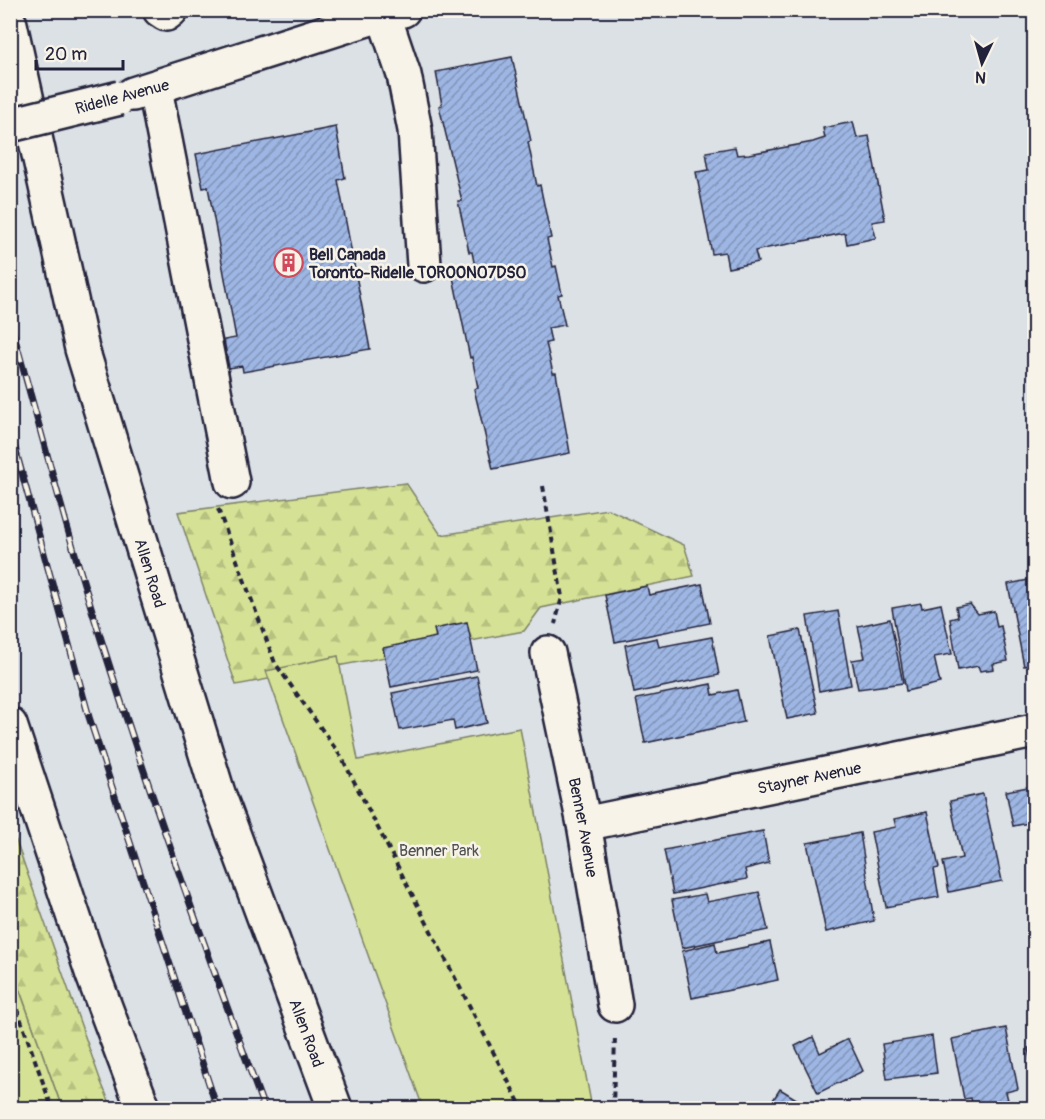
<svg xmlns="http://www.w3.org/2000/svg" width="1045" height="1119" viewBox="0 0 1045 1119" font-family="Pangolin,sans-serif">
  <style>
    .forest { fill: url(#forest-firs); stroke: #7c8268; stroke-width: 1.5 }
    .park { fill: #d5e194; stroke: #7c8268; stroke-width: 1.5 }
    .building { fill: url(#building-hatch); stroke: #22223b; stroke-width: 1.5 }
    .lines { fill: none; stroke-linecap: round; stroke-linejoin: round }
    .minor-casing { stroke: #22223b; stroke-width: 38 }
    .highway-casing { stroke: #22223b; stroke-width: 38 }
    .path { stroke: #22223b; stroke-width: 4; stroke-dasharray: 6 4.5; stroke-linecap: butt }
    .minor { stroke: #f7f3e8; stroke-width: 33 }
    .highway { stroke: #f7f3e8; stroke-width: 33 }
    .rail-casing { stroke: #22223b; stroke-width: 7 }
    .rail { stroke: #f7f3e8; stroke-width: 4.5; stroke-dasharray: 14; stroke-linecap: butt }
    .minor-bridge-casing { stroke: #22223b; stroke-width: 38; stroke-linecap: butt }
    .minor-bridge { stroke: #f7f3e8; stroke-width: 33 }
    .labels { text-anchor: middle; stroke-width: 5; stroke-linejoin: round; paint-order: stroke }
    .street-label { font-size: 16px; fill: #22223b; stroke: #f7f3e8 }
    .poi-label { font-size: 16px; font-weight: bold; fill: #22223b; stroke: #f7f3e8; text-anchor: start }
    .park-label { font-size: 16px; fill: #4f5251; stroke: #f7f3e8 }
  </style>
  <defs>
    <pattern id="forest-firs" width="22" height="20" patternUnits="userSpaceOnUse" patternTransform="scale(1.5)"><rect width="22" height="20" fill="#d5e194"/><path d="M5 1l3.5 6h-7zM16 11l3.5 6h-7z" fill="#b7c180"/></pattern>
    <pattern id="building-hatch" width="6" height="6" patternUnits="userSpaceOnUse" patternTransform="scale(1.5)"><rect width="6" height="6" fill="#9eb6e3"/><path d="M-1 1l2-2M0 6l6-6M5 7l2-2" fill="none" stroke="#8094b9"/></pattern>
  </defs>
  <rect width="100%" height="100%" fill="#dce1e6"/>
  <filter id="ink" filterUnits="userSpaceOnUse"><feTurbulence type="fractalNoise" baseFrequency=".0167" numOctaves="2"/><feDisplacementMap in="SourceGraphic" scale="12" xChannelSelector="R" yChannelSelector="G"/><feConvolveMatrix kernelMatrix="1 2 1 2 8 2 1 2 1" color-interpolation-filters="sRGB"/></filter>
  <g filter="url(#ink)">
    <g class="forest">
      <path d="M406 483 441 535 608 509 684 545 694 576 541 608 524 631 236 685 178 512Z"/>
      <path d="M10 824 101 1082 112 1108H62L11 966Z"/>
    </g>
    <g class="park">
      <path d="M338 656 358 760 520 728 592 1108H423L266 671Z"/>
      <path d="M11 966 62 1108H11Z"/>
    </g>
    <g class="building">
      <path d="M512 57 531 141 528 142 537 186 540 185 551 238 547 239 553 267 556 266 562 294 558 295 565 325 548 328 551 342 546 343 553 373H556L570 453 493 469 474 389 478 388 472 357 470 358 453 277 476 272 472 252H469L458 201H462L439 106 442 105 436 72Z"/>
      <path d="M853 122 857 138 869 136 885 220 872 222 876 238 847 244 845 233 768 248 755 251 758 262 728 268 725 252 712 254 696 172 709 170 706 152 735 147 737 155 749 154 813 142 825 138 823 128Z"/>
      <path d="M336 127 345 178 338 180 370 349 243 372 242 366 229 368 224 340 236 338 208 187 203 188 196 154Z"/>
      <path d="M1034 579V664L1024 666 1008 584Z"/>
      <path d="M702 584 710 623 615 642 605 595 647 586 649 595Z"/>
      <path d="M921 603 922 608 941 604 952 654 934 657 940 683 906 691 892 608Z"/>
      <path d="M970 604 978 614 994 611 997 627 1001 626 1008 661 993 664 994 669 980 671 978 666 958 670 950 619 958 617 956 607Z"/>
      <path d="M838 611 851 685 819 691 807 616Z"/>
      <path d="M890 619 903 683 858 689 852 660 865 658 858 626Z"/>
      <path d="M467 622 477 670 391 687 383 648 436 637 434 629Z"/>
      <path d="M800 630 818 713 787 719 770 636Z"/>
      <path d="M712 637 719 675 634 693 625 645 657 638 659 647Z"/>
      <path d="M477 676 487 723 455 730 453 720 400 730 392 693Z"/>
      <path d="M711 684 713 695 737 690 744 722 645 743 636 699Z"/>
      <path d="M1034 786V822L1013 826 1006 791Z"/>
      <path d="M983 794 1002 881 949 892 943 862 962 858 950 801Z"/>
      <path d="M927 812 939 868 934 869 939 897 886 907 871 832 896 827 894 819Z"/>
      <path d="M763 831 769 863 745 869 747 879 673 894 664 850Z"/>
      <path d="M860 833 874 921 826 932 807 843Z"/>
      <path d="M759 892 768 930 682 948 672 900 705 894 707 902Z"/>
      <path d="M770 942 778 980 692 998 682 951 715 943 717 953Z"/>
      <path d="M1006 1028 1018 1089 1006 1092 1008 1100 973 1107 971 1098 964 1099 952 1039Z"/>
      <path d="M932 1036 937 1073 887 1079 882 1044Z"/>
      <path d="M813 1037 820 1053 848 1039 863 1071 818 1093 795 1046Z"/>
      <path d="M1034 1047V1079L1028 1048Z"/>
      <path d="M780 1089 811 1108H768Z"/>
    </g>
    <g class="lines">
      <defs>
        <g id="minor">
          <path d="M160 10 166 14 171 10"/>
          <path d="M382 10 404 75 415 130 424 265"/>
          <path d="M155 89 232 482"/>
          <path d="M133 94 383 14 403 10"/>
          <path id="s1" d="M548 653 584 824 615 1005"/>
          <path id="s2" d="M584 824 1034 731"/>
        </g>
        <g id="highway">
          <path id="s3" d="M10 24 82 349 218 793 335 1108"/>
          <path d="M10 725 93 975 143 1108"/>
        </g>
      </defs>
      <use href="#minor" class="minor-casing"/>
      <use href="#highway" class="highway-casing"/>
      <g class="path">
        <path d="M543 486 562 597 555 624"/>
        <path d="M218 509 275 663 342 758 522 1108"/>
        <path d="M10 989 52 1108"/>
        <path d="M613 1108 615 1036"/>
      </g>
      <use href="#minor" class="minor"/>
      <use href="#highway" class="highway"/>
      <defs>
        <g id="rail">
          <path d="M10 321C29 388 47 456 66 523 123 721 193 915 264 1108"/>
          <path d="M10 430 89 717 217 1108"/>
        </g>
      </defs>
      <use href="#rail" class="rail-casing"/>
      <use href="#rail" class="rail"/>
      <defs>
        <path id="minor-bridge" d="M10 125 120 98"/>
      </defs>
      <use href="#minor-bridge" class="minor-bridge-casing"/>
      <use href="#minor-bridge" class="minor-bridge"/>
    </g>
  </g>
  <defs>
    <symbol id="building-ring" viewBox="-11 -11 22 22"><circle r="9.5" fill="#f7f3e8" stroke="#d1495b" stroke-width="1.5"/><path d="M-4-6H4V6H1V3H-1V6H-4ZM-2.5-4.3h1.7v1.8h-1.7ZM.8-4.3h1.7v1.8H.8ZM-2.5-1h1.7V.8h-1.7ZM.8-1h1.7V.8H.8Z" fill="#d1495b"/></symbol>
  </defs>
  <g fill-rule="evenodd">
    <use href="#building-ring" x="272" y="246" width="33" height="33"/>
  </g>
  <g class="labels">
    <g class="street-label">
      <text transform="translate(122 96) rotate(-15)" y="6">Ridelle Avenue</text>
      <text dy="6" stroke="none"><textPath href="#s3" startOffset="567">Allen Road</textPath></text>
      <text dy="6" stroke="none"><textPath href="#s2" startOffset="230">Stayner Avenue</textPath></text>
      <text dy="6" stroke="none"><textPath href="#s1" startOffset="178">Benner Avenue</textPath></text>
      <text dy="6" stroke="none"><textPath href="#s3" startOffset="1053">Allen Road</textPath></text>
    </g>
    <g class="poi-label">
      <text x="309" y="260">Bell Canada<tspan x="309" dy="18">Toronto-Ridelle TOROON07DS0</tspan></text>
    </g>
    <g class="park-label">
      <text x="439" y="856">Benner Park</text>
    </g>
  </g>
  <rect width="1045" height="1119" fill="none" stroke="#f7f3e8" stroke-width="36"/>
  <rect x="18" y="18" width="1009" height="1083" fill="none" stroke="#22223b" stroke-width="2" filter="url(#ink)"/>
  <g transform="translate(982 63) rotate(185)" stroke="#f7f3e8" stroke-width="4.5" paint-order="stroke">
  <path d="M0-4.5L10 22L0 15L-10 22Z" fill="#22223b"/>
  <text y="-9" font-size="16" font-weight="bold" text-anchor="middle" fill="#22223b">N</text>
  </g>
  <path d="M36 60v9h87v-9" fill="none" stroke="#22223b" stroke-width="3"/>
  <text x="45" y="60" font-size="18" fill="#22223b" stroke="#f7f3e8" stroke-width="4.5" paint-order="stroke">20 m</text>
</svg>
